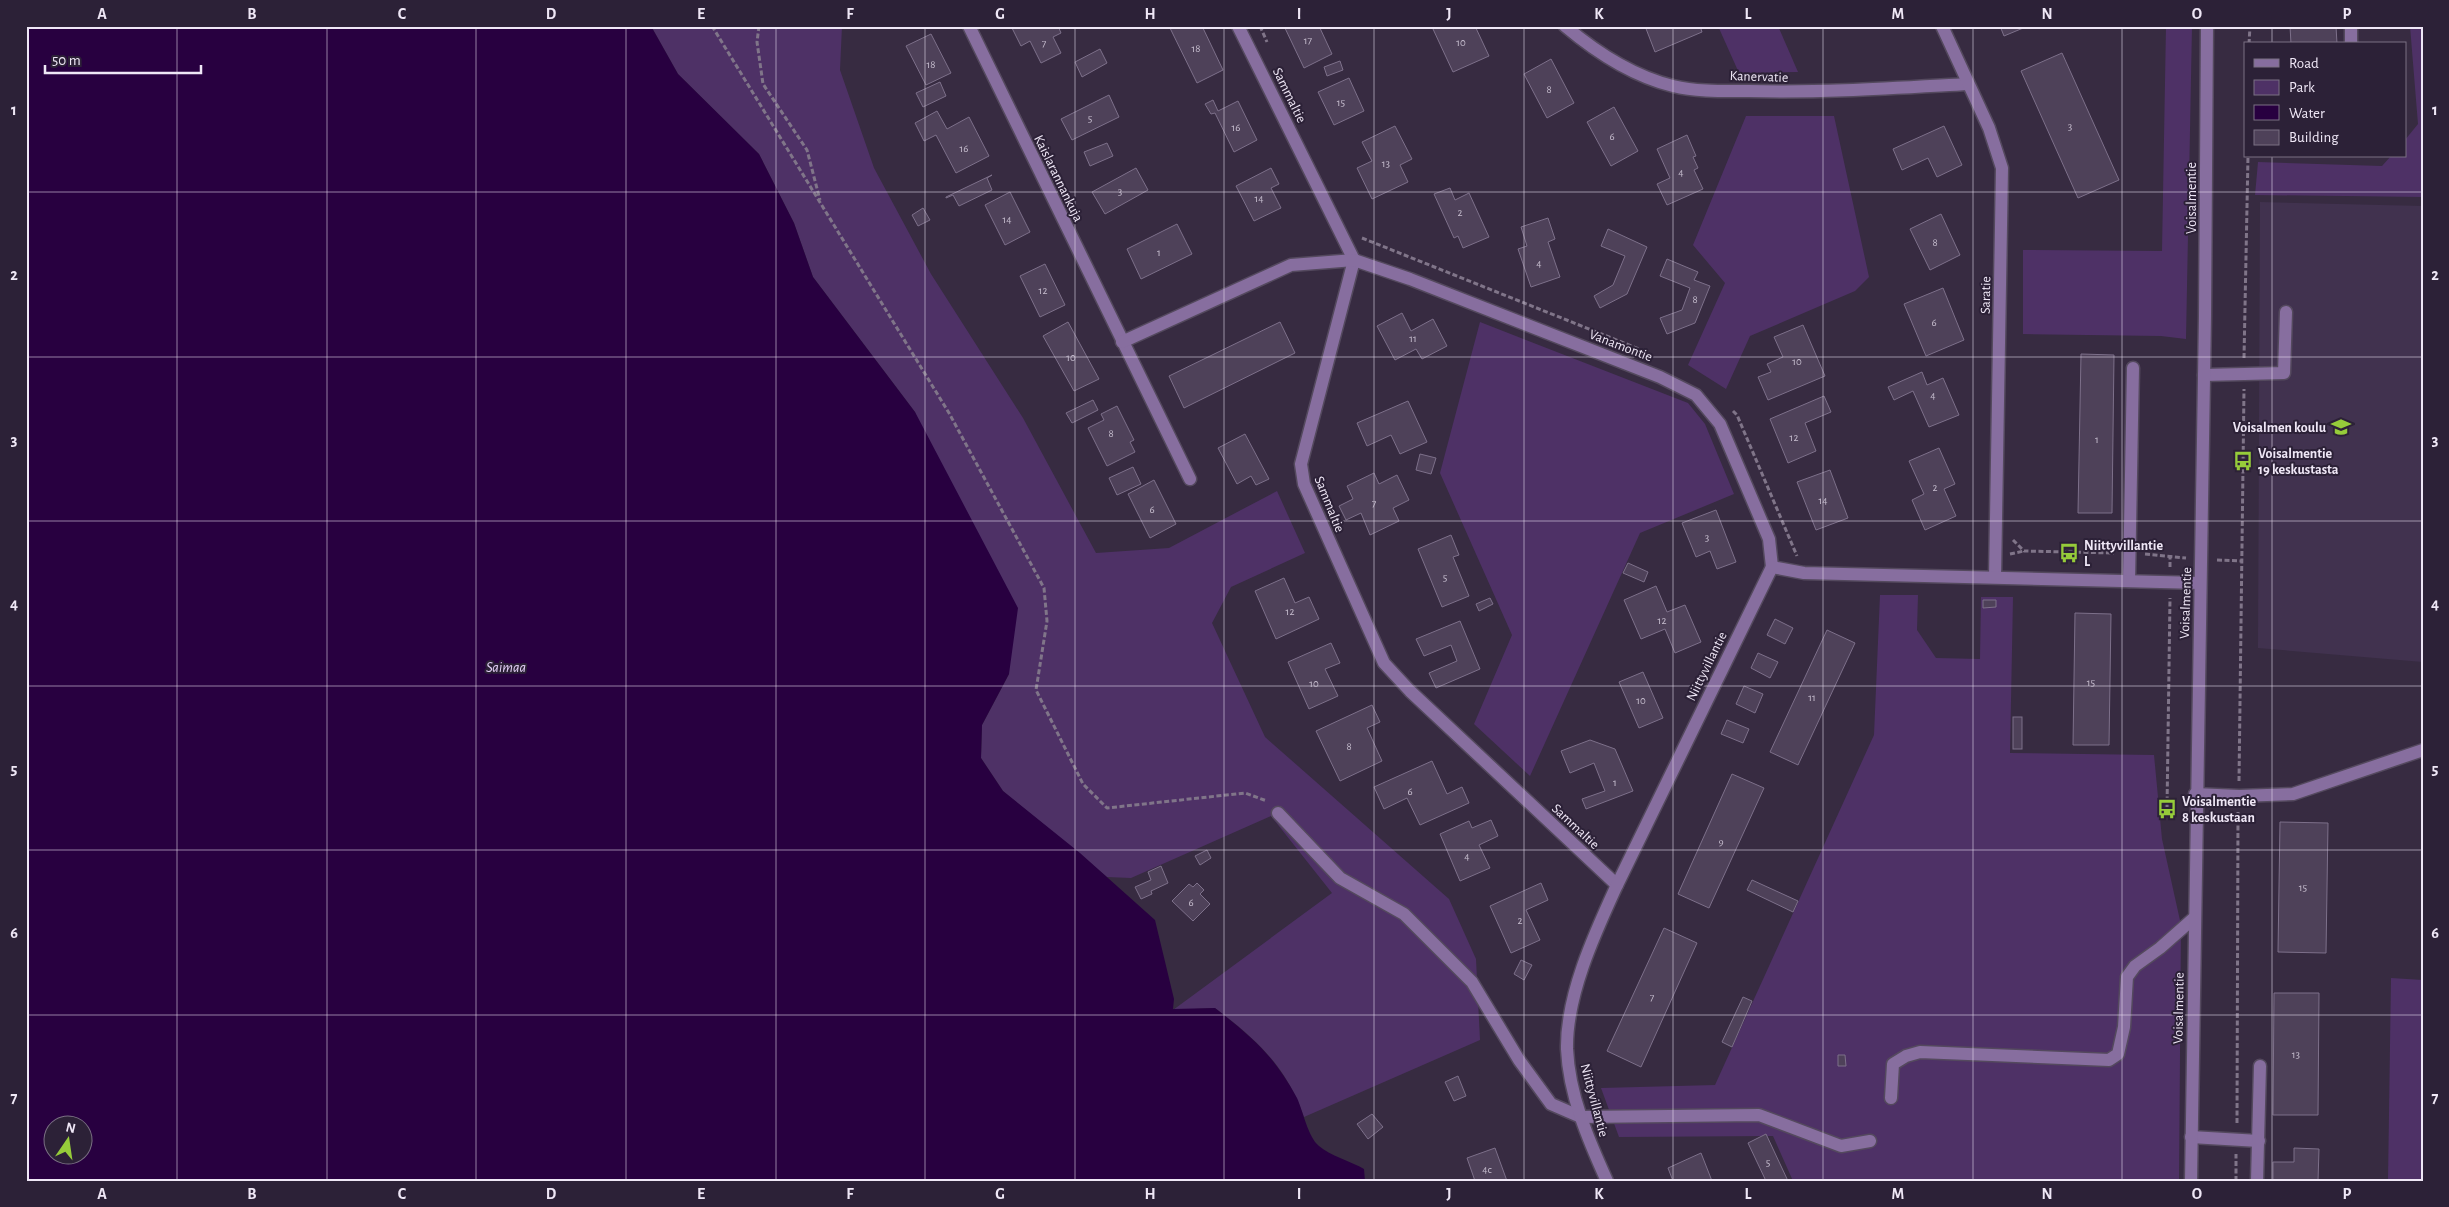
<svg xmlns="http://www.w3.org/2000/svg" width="2449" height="1207" viewBox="0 0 2449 1207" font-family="'Alegreya Sans',sans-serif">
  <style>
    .built { fill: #41324f }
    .green { fill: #4e3166 }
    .water { fill: #280040; fill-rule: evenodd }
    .building { fill: #4e4159; stroke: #7d708a }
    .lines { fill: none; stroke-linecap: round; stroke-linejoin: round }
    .minor-casing { stroke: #54495e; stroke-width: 15 }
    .path { stroke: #807589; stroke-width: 3; stroke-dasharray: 5 2.5; stroke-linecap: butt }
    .minor { stroke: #876e9f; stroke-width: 12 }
    .grid { fill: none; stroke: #efe7f6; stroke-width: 1; stroke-opacity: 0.55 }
    .labels { text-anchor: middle; stroke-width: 4; stroke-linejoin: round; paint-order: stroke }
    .number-label { font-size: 11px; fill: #c7becf }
    .street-label { font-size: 14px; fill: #efe7f6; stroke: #2c2137 }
    .poi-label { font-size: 14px; font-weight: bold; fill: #efe7f6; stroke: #2c2137; text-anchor: start }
    .water-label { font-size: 15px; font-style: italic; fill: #e4d0f7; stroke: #2c2137 }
    .neatline { fill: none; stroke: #efe7f6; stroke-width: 2 }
    .grid-label { font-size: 16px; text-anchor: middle; font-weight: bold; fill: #efe7f6 }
  </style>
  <rect width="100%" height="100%" fill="#372b41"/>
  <path class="built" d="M2260 202 2423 206V662L2258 648Z"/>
  <g class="green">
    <path d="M651 26H842L840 70 874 168 931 274 1023 418 1096 553 1169 548 1277 491 1305 553 1231 587 1212 623 1265 737 1449 899 1476 959 1480 1040 1304 1117C1286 1066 1257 1040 1215 1008L1173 1010 1332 893 1271 816 1131 878 1107 877 1003 791 981 758 982 725 1009 674 915 412 813 277 794 223 759 154 678 74Z"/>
    <path d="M1718 26H1778L1798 72 1739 73Z"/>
    <path d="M2166 26H2192L2186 339 2161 336 2023 334V250L2162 251Z"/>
    <path d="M2410 26H2423V197L2255 195 2258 162 2382 166 2391 156H2405V140L2418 124Z"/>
    <path d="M1746 116H1834L1869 277 1855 291 1750 336 1726 389 1688 365 1725 283 1693 245Z"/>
    <path d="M1480 322 1688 403 1705 424 1734 494 1640 533 1530 776 1474 724 1512 635 1440 473Z"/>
    <path d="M1880 595H1918L1917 630 1936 658 1980 659 1981 597H2013L2010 753 2154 755 2162 839 2181 925 2179 1181H1793L1773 1136 1619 1137 1601 1088 1715 1085 1874 735Z"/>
    <path d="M2391 978 2423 980V1181H2388Z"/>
  </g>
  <path class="water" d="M26 26H651L678 74 759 154 794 223 813 277 915 412 1018 608 1009 674 982 725 981 758 1003 791 1080 853 1155 920 1174 999 1173 1009 1215 1008C1252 1037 1274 1055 1297 1098 1303 1111 1308 1137 1319 1146 1329 1155 1352 1162 1364 1169L1365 1181H26ZM52 1124H82V1154H52Z"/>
  <g class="building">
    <path d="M1011 26H1058L1061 33 1053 37 1061 53 1041 63 1030 41 1021 46Z"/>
    <path d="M1169 26H1202L1223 70 1197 83Z"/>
    <path d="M1284 26H1319L1332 54 1304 68Z"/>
    <path d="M1438 26H1475L1489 56 1453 72 1433 29Z"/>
    <path d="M1645 26H1700L1702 32 1655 52Z"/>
    <path d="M2000 26H2028L2004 36Z"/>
    <path d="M2290 26H2336L2337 44H2291Z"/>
    <path d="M931 34 951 73 926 85 906 46Z"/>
    <path d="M1100 49 1107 63 1082 77 1075 62Z"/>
    <path d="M2062 53 2119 180 2078 198 2021 71Z"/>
    <path d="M1551 59 1574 103 1547 118 1524 74Z"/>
    <path d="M1340 61 1343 70 1327 76 1324 67Z"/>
    <path d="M1349 78 1364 111 1334 125 1318 92Z"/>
    <path d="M940 82 946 96 923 107 916 93Z"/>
    <path d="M1109 95 1119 117 1072 140 1061 119Z"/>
    <path d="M1213 100 1218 111 1238 101 1257 140 1234 152 1215 113 1211 114 1205 104Z"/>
    <path d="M1614 107 1638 151 1611 166 1587 122Z"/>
    <path d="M937 111 947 129 969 117 989 156 956 173 936 135 924 141 915 123Z"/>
    <path d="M1395 126 1412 159 1400 165 1408 182 1372 199 1357 168 1372 161 1362 142Z"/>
    <path d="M1944 126 1962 165 1937 177 1928 158 1902 170 1893 149Z"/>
    <path d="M1687 135 1696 156 1693 157 1698 168 1694 170 1703 189 1667 205 1657 184 1670 178 1657 149Z"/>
    <path d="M1107 143 1113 156 1090 166 1084 152Z"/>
    <path d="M1136 168 1148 190 1105 214 1092 192Z"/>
    <path d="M1271 168 1279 184 1271 188 1281 208 1254 221 1236 186Z"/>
    <path d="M992 175 987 178 992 190 959 206 953 195 946 198V197Z"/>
    <path d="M1450 188 1455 200 1469 193 1489 237 1463 248 1458 236 1454 238 1434 194Z"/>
    <path d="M1010 192 1030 232 1005 245 985 205Z"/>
    <path d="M923 208 930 220 918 226 912 215Z"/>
    <path d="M1941 214 1960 255 1930 270 1910 229Z"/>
    <path d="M1548 218 1555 239 1548 242 1560 277 1531 287 1518 249 1527 246 1521 227Z"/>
    <path d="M1177 224 1192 254 1141 279 1127 249Z"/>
    <path d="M1608 229 1647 247 1627 294 1600 308 1594 296 1613 285 1625 256 1601 246Z"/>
    <path d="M1667 259 1698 272 1694 280 1710 286 1695 323 1667 334 1660 318 1682 310 1690 288 1660 276Z"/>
    <path d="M1045 264 1065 305 1040 317 1020 276Z"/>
    <path d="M1943 288 1964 340 1926 356 1904 304Z"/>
    <path d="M1402 313 1411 331 1433 319 1447 346 1422 359 1416 349 1395 360 1377 326Z"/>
    <path d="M1068 322 1099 379 1074 391 1043 336Z"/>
    <path d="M1280 322 1295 353 1184 408 1169 376Z"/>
    <path d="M1803 325 1825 376 1768 400 1758 377 1771 372 1767 364 1783 357 1774 337Z"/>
    <path d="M2081 354 2114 355 2112 513H2078Z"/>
    <path d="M1922 372 1927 385 1943 378 1959 415 1929 427 1913 391 1894 400 1888 387Z"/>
    <path d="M1824 396 1831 412 1805 423 1816 451 1788 463 1770 419Z"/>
    <path d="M1093 400 1098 410 1072 423 1066 413Z"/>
    <path d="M1408 401 1427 442 1400 454 1391 435 1367 446 1357 423Z"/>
    <path d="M1117 406 1134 440 1130 442 1135 452 1107 466 1088 428 1104 420 1101 414Z"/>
    <path d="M1245 434 1269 479 1256 485 1251 476 1237 484 1218 448Z"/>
    <path d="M1939 448 1955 484 1944 489 1956 516 1925 530 1912 500 1924 494 1909 461Z"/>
    <path d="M1420 454 1436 458 1431 474 1416 470Z"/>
    <path d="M1133 467 1141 484 1117 495 1109 478Z"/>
    <path d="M1830 470 1848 518 1816 530 1797 482Z"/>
    <path d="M1374 473 1379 484 1397 475 1409 500 1393 508 1399 521 1370 535 1361 513 1346 520 1339 506 1353 499 1347 486Z"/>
    <path d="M1154 480 1176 524 1150 538 1128 494Z"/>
    <path d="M1716 510 1736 562 1717 569 1710 551 1696 557 1682 523Z"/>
    <path d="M1451 535 1459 555 1453 557 1469 596 1442 607 1418 549Z"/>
    <path d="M1628 563 1648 572 1644 582 1623 573Z"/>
    <path d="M1284 578 1295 603 1309 597 1319 619 1276 639 1255 591Z"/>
    <path d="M1656 586 1667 612 1685 605 1701 642 1675 653 1665 629 1641 639 1624 600Z"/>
    <path d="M1490 598 1493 604 1479 611 1476 604Z"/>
    <path d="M1983 600H1996V607L1983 608Z"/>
    <path d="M2075 613 2111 614 2109 745H2073Z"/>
    <path d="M1775 619 1793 628 1785 644 1767 635Z"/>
    <path d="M1460 621 1480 669 1436 688 1429 673 1457 661 1451 645 1424 656 1416 639Z"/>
    <path d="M1827 630 1855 643 1798 765 1770 752Z"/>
    <path d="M1331 643 1340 663 1325 669 1338 696 1309 709 1288 662Z"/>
    <path d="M1758 653 1778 662 1770 678 1751 668Z"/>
    <path d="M1643 672 1663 718 1639 728 1619 682Z"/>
    <path d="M1744 686 1763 694 1755 713 1736 704Z"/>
    <path d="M1372 705 1380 722 1367 728 1382 761 1340 781 1316 731Z"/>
    <rect x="2013" y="717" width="9" height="32"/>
    <path d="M1727 720 1749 729 1743 743 1721 734Z"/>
    <path d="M1590 740 1615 749 1633 791 1586 809 1582 799 1605 791 1594 763 1570 773 1561 751Z"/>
    <path d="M1432 761 1447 794 1462 787 1469 803 1420 825 1407 798 1384 809 1374 787Z"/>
    <path d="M1732 774 1764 788 1709 908 1678 894Z"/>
    <path d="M1491 820 1498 836 1479 845 1490 868 1460 881 1440 834 1469 821 1472 828Z"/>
    <path d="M2280 822 2328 823 2326 953 2278 952Z"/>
    <path d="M1207 850 1211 858 1200 865 1195 856Z"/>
    <path d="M1161 866 1168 883 1151 891 1152 894 1141 899 1135 887 1151 880 1148 872Z"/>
    <path d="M1752 880 1798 901 1793 912 1747 890Z"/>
    <path d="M1197 883 1204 890 1200 894 1210 904 1193 921 1172 901 1189 884 1193 887Z"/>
    <path d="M1541 883 1548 900 1526 910 1540 940 1511 953 1490 906Z"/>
    <path d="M1664 928 1697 943 1641 1067 1607 1051Z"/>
    <path d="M1521 960 1532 965 1524 980 1514 974Z"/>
    <path d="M2274 993H2319L2318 1115H2273Z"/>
    <path d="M1743 997 1752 1001 1732 1047 1722 1042Z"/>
    <path d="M1838 1055H1845L1846 1066H1838Z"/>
    <path d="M1458 1076 1466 1096 1454 1101 1445 1082Z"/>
    <path d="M1372 1114 1383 1127 1368 1139 1357 1124Z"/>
    <path d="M1766 1134 1788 1181H1766L1748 1143Z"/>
    <path d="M1495 1148 1507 1181H1475L1467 1158Z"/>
    <path d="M2294 1148 2319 1149 2318 1181H2273V1162H2294Z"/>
    <path d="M1701 1153 1712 1181H1673L1668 1168Z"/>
  </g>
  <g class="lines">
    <defs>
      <g id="minor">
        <path d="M969 26 1190 479"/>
        <path d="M1238 26 1354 260 1301 464 1304 484 1384 663 1410 691 1617 885"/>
        <path d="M1565 26C1597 53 1632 76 1673 86 1697 92 1725 91 1749 91 1822 93 1895 88 1968 84"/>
        <path d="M1942 26 1989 128 2002 168 1995 577"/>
        <path d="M2351 26V44"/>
        <path d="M1122 342 1291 265 1354 260 1410 279 1660 377 1696 395 1720 424 1769 539 1772 567"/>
        <path d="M2204 375 2284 373 2286 312"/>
        <path d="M2129 581 2133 368"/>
        <path d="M2195 794 2239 796 2293 794 2423 750"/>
        <path d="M1278 813 1340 878 1404 914 1472 982 1519 1060 1551 1104 1581 1117 1759 1115 1841 1146 1870 1141"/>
        <path d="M1891 1098 1893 1064 1906 1056 1920 1052 2109 1060 2118 1054 2124 1027 2127 977 2135 966 2160 948 2194 918"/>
        <path d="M2191 1137 2259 1141"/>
        <path d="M1607 1181C1588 1139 1569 1095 1567 1049 1566 995 1595 933 1617 885L1772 567 1804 573 2200 583"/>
        <path d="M2191 1181 2205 316 2207 26"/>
        <path d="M2257 1181 2260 1066"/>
      </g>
    </defs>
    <use href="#minor" class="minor-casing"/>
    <g class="path">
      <path d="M712 26 949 413 1044 588 1047 621 1036 690 1083 784 1107 808 1245 793 1267 801"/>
      <path d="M759 26 757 42 763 84 807 150 820 200"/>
      <path d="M1260 26 1267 42"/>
      <path d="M2249 44 2250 26"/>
      <path d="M1362 238 1639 349"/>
      <path d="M2244 358 2248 156"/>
      <path d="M1733 411 1737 415 1797 556"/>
      <path d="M2013 540 2024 551 2114 553"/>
      <path d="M2010 554 2024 551"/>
      <path d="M2145 554 2186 558"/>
      <path d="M2217 560 2242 561"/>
      <path d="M2170 567V555"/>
      <path d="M2239 781 2244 389"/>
      <path d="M2167 809 2170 598"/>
      <path d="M2237 1123 2238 812"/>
      <path d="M2236 1181V1154"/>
    </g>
    <use href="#minor" class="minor"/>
  </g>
  <path class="grid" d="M177 26V1181M327 26V1181M476 26V1181M626 26V1181M776 26V1181M925 26V1181M1075 26V1181M1224 26V1181M1374 26V1181M1524 26V1181M1673 26V1181M1823 26V1181M1973 26V1181M2122 26V1181M2272 26V44M2272 156V1181M26 192H2423M26 357H2423M26 521H2423M26 686H2423M26 850H2423M26 1015H2423"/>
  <defs>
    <symbol id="school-bare" viewBox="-9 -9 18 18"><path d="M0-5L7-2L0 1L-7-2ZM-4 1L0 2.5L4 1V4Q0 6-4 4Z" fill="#96cc3a" stroke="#2c2137" stroke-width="2.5" paint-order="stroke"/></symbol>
    <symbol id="bus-bare" viewBox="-9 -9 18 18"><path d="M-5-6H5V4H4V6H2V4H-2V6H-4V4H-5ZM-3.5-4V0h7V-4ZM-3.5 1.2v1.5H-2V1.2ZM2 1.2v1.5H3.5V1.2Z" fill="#96cc3a" stroke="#2c2137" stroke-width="2.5" paint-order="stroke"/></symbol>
  </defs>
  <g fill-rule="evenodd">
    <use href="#school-bare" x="2327" y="413" width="28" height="28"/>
    <use href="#bus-bare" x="2229" y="447" width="28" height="28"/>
    <use href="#bus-bare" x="2055" y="539" width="28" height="28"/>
    <use href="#bus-bare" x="2153" y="795" width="28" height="28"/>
  </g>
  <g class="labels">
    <g class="number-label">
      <text x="1308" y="44">17</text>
      <text x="1461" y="46">10</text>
      <text x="1044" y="47">7</text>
      <text x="1196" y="52">18</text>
      <text x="931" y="68">18</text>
      <text x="1549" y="93">8</text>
      <text x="1341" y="106">15</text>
      <text x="1090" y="122">5</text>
      <text x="2070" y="130">3</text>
      <text x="1236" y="131">16</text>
      <text x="1612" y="140">6</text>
      <text x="964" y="152">16</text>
      <text x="1386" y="167">13</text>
      <text x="1681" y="176">4</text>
      <text x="1120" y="195">3</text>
      <text x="1259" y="202">14</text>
      <text x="1460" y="216">2</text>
      <text x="1007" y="223">14</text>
      <text x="1935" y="246">8</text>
      <text x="1159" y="256">1</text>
      <text x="1539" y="267">4</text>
      <text x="1043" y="294">12</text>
      <text x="1695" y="303">8</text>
      <text x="1934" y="326">6</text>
      <text x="1413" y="342">11</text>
      <text x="1071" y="361">10</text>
      <text x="1797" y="365">10</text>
      <text x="1933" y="399">4</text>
      <text x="1111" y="437">8</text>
      <text x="1794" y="441">12</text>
      <text x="2097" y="443">1</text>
      <text x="1935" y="491">2</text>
      <text x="1823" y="504">14</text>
      <text x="1374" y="507">7</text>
      <text x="1152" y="513">6</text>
      <text x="1707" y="541">3</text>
      <text x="1445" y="581">5</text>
      <text x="1290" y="615">12</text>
      <text x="1662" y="624">12</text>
      <text x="2091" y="686">15</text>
      <text x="1314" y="687">10</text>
      <text x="1812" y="701">11</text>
      <text x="1641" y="704">10</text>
      <text x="1349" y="750">8</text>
      <text x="1615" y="786">1</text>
      <text x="1410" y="795">6</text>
      <text x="1721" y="845">9</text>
      <text x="1467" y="860">4</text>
      <text x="2303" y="891">15</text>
      <text x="1191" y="906">6</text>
      <text x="1520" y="924">2</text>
      <text x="1652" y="1001">7</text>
      <text x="2296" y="1058">13</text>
      <text x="1768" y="1166">5</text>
      <text x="1487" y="1173">4c</text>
    </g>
    <g class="street-label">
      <text transform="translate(1759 76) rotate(2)" y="5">Kanervatie</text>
      <text transform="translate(1290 95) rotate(64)" y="5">Sammaltie</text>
      <text transform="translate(1059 178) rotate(64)" y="5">Kaislarannankuja</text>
      <text transform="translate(2191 198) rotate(-90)" y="5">Voisalmentie</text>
      <text transform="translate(1985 295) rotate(-89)" y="5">Saratie</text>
      <text transform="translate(1621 345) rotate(21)" y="5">Vanamontie</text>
      <text transform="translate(1330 504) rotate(68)" y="5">Sammaltie</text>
      <text transform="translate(2185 603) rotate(-88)" y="5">Voisalmentie</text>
      <text transform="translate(1706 666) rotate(-64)" y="5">Niittyvillantie</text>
      <text transform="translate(1576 826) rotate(43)" y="5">Sammaltie</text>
      <text transform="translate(2178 1008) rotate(-89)" y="5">Voisalmentie</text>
      <text transform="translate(1595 1100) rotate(75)" y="5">Niittyvillantie</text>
    </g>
    <g class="poi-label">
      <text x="2326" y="432" text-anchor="end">Voisalmen koulu</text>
      <text x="2258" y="458">Voisalmentie<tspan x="2258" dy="16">19 keskustasta</tspan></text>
      <text x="2084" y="550">Niittyvillantie<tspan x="2084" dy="16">L</tspan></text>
      <text x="2182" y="806">Voisalmentie<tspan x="2182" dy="16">8 keskustaan</tspan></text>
    </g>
    <g class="water-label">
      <text x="506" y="672">Saimaa</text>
    </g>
  </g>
  <rect width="2449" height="1207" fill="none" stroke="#2c2137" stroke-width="55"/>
  <rect x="2244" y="42" width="162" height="115" fill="#2c2137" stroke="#7a7083"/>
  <rect x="2254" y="59" width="25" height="8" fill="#876e9f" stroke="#7a7083"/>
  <text x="2289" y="68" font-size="15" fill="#efe7f6">Road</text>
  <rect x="2254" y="80" width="25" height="15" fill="#4e3166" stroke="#7a7083"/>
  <text x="2289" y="92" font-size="15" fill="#efe7f6">Park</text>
  <rect x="2254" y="105" width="25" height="15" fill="#280040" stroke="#7a7083"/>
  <text x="2289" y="118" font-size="15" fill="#efe7f6">Water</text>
  <rect x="2254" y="130" width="25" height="15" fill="#4e4159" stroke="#7a7083"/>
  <text x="2289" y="142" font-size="15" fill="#efe7f6">Building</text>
  <g transform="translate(68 1140) rotate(13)"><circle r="24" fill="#2c2137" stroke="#7a7083"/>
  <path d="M0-4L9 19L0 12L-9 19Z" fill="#96cc3a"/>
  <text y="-8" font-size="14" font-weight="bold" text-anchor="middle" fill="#efe7f6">N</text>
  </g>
  <path d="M45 65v8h156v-8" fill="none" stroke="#efe7f6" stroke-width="2.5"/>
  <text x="52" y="65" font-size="15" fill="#efe7f6" stroke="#2c2137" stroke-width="4" paint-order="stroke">50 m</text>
  <rect x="28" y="28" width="2394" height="1152" class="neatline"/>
  <g class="grid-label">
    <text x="102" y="19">A</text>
    <text x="252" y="19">B</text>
    <text x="402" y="19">C</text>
    <text x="551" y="19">D</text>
    <text x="701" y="19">E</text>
    <text x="850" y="19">F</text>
    <text x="1000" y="19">G</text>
    <text x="1150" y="19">H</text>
    <text x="1299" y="19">I</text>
    <text x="1449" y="19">J</text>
    <text x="1599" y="19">K</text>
    <text x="1748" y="19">L</text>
    <text x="1898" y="19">M</text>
    <text x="2047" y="19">N</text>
    <text x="2197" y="19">O</text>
    <text x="2347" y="19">P</text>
    <text x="14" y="115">1</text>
    <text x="2435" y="115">1</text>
    <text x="14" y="280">2</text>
    <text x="2435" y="280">2</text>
    <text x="14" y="445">3</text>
    <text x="2435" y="445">3</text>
    <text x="14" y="609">4</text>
    <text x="2435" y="609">4</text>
    <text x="14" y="774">5</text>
    <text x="2435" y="774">5</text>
    <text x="14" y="938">6</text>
    <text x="2435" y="938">6</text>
    <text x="14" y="1103">7</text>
    <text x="2435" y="1103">7</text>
    <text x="102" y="1199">A</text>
    <text x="252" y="1199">B</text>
    <text x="402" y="1199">C</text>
    <text x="551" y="1199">D</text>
    <text x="701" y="1199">E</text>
    <text x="850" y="1199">F</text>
    <text x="1000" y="1199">G</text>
    <text x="1150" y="1199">H</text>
    <text x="1299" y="1199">I</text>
    <text x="1449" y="1199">J</text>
    <text x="1599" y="1199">K</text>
    <text x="1748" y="1199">L</text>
    <text x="1898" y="1199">M</text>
    <text x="2047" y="1199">N</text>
    <text x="2197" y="1199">O</text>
    <text x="2347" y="1199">P</text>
  </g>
</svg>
